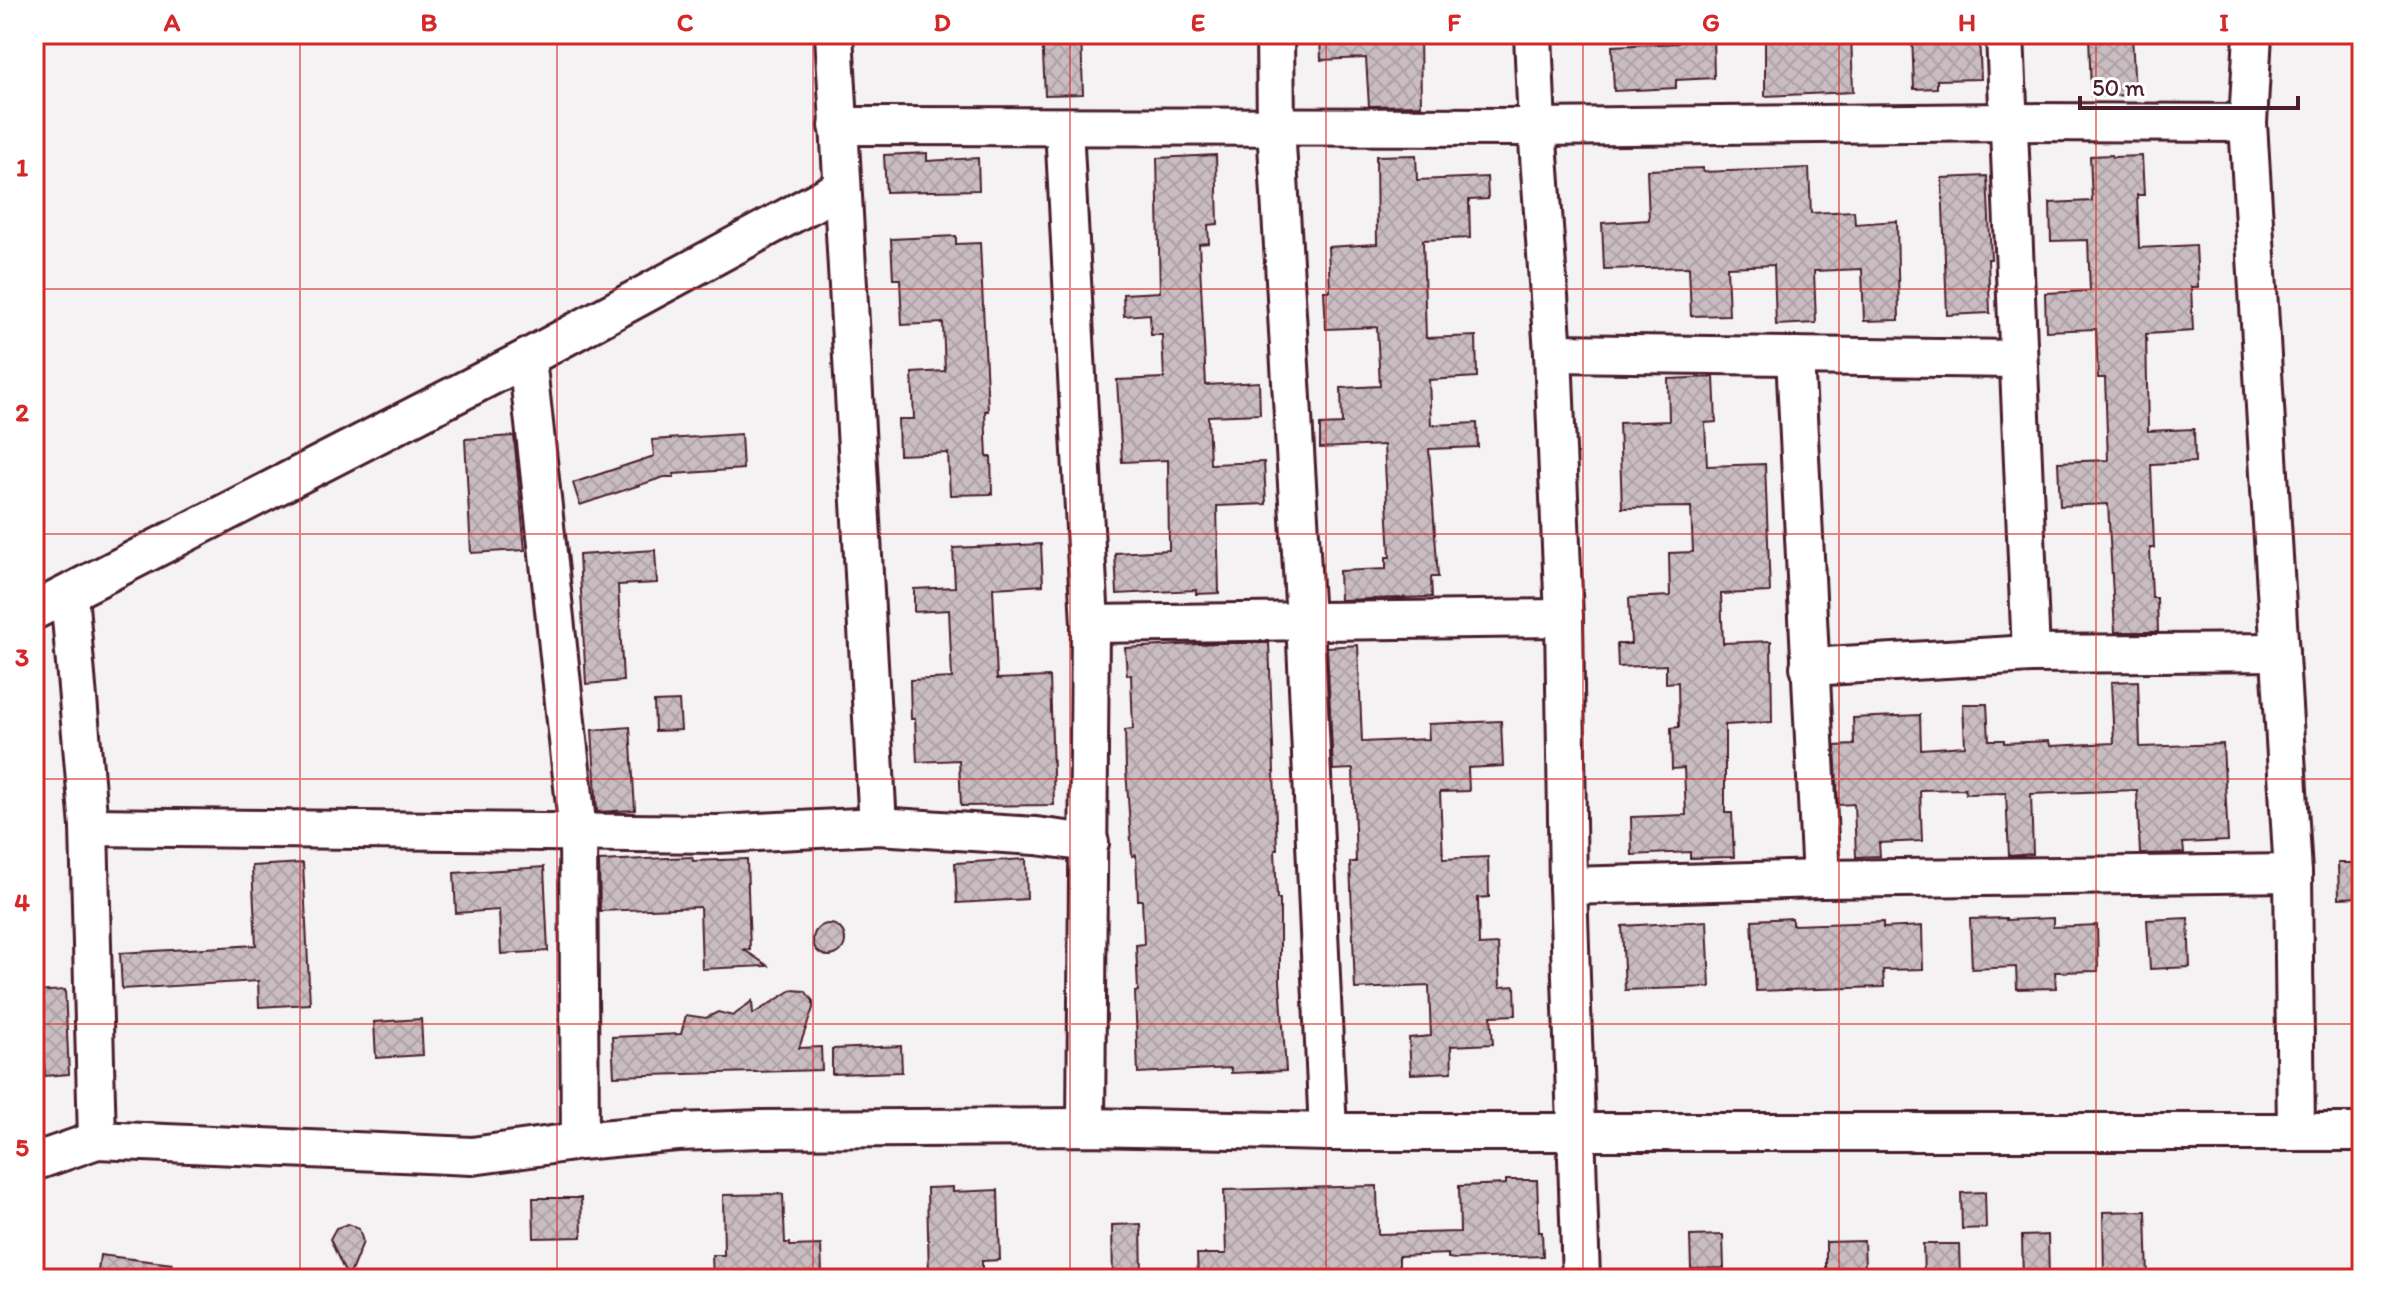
<svg xmlns="http://www.w3.org/2000/svg" width="2396" height="1313" viewBox="0 0 2396 1313" font-family="Itim,sans-serif">
  <style>
    .building { fill: url(#building-cross-hatch); stroke: #4a1f2b; stroke-width: 2 }
    .lines { fill: none; stroke-linecap: round; stroke-linejoin: round }
    .minor-casing { stroke: #4a1f2b; stroke-width: 42 }
    .minor { stroke: #fff; stroke-width: 36 }
    .grid { fill: none; stroke: #d62828; stroke-width: 2; stroke-opacity: 0.55 }
    .neatline { fill: none; stroke: #d62828; stroke-width: 3 }
    .grid-label { font-size: 26px; text-anchor: middle; font-weight: bold; fill: #d62828 }
  </style>
  <defs>
    <pattern id="building-cross-hatch" width="8" height="8" patternUnits="userSpaceOnUse" patternTransform="scale(2)"><rect width="8" height="8" fill="#cabdc1"/><path d="M0 0l8 8M0 8l8-8" fill="none" stroke="#afa2a6"/></pattern>
  </defs>
  <rect width="100%" height="100%" fill="#f4f2f2"/>
  <filter id="ink" filterUnits="userSpaceOnUse"><feTurbulence type="fractalNoise" baseFrequency=".0125" numOctaves="2"/><feDisplacementMap in="SourceGraphic" scale="16" xChannelSelector="R" yChannelSelector="G"/><feConvolveMatrix kernelMatrix="1 2 1 2 8 2 1 2 1" color-interpolation-filters="sRGB"/></filter>
  <g filter="url(#ink)">
    <g class="building">
      <path d="M1042 34H1081L1083 94 1045 95Z"/>
      <path d="M1320 34H1420L1421 105 1369 106 1366 58 1321 60Z"/>
      <path d="M1677 34H1713L1714 78 1676 80V88L1614 91 1612 46 1678 43Z"/>
      <path d="M1765 34H1851L1853 92 1765 96Z"/>
      <path d="M1912 34H1935V37L1979 35 1981 79 1937 80V88L1914 89Z"/>
      <path d="M2089 34H2132L2135 95 2091 96Z"/>
      <path d="M927 153V161L978 158 979 190 886 192 884 155Z"/>
      <path d="M1216 155 1218 224 1208 225 1209 243 1199 244 1206 385 1259 382 1260 414 1208 416 1210 464 1264 462 1266 504 1217 506 1219 593 1196 594V590L1117 594 1115 553 1169 550 1168 460 1122 462 1117 380 1164 378 1162 335H1151L1150 314 1124 316 1123 294 1160 292 1157 158Z"/>
      <path d="M1416 155 1417 180 1487 177 1488 199 1469 200 1470 238 1423 240 1426 338 1476 336 1477 377 1429 380 1431 425 1477 423 1478 447 1429 449 1438 577H1431L1432 597 1340 600 1339 571 1386 569V557H1390L1384 445 1320 448V425L1342 424 1341 388 1380 386 1377 327 1326 329 1324 291H1330L1328 247 1377 244 1376 156Z"/>
      <path d="M2112 155 2113 157 2142 156 2144 195H2137L2139 248 2196 245 2198 287H2191L2193 331 2146 334 2148 431 2194 429 2195 462 2151 464 2154 548H2150L2152 598H2157L2158 632H2115L2108 504 2060 506 2058 462 2108 460 2105 378H2098L2096 329 2046 331 2045 293 2090 291 2088 240 2051 241 2050 203 2092 201 2090 156Z"/>
      <path d="M1703 168V172L1809 168 1811 213 1854 211 1855 224 1897 221 1899 320 1864 321 1862 269 1814 271 1816 323 1776 325 1774 265 1727 267 1729 315 1691 316 1689 267 1604 269 1602 223 1649 220 1647 170Z"/>
      <path d="M1987 176 1991 259H1988L1990 313 1947 315 1942 178Z"/>
      <path d="M956 236V244L980 243 988 411H985L987 457H991L992 494 950 495 948 453 899 455 898 419H914L912 373 945 371 943 323 902 325 900 279H893L891 239Z"/>
      <path d="M1714 377 1716 422 1705 423 1707 466 1765 464 1770 592 1721 594 1723 643 1771 641 1772 722 1725 725V813H1732L1734 857 1690 858V852L1632 855 1631 817 1686 815 1684 768 1672 769 1671 728 1679 727 1678 682 1666 683V665L1618 667 1617 644H1631L1629 598 1670 596 1669 553 1693 552 1691 507 1622 508 1619 423 1669 421 1668 379Z"/>
      <path d="M741 434 743 469 674 474V477H664L580 505 573 483 654 456 652 440Z"/>
      <path d="M514 436 525 550 471 553 465 439Z"/>
      <path d="M1041 544 1043 585 993 588 997 679 1050 677 1054 805 961 806 959 760 917 762 915 719H911L910 680 952 678 949 610 914 612V589L955 587 953 548Z"/>
      <path d="M655 550 657 583 618 585 623 681 586 684 579 555Z"/>
      <path d="M1216 643H1269L1277 849H1275L1277 899H1280V981L1286 1071 1231 1073V1068L1138 1073 1135 992 1138 991 1136 945 1144 944 1142 900H1138L1136 855 1132 856 1126 769 1125 730 1133 729 1131 675H1127L1125 648Z"/>
      <path d="M1358 645 1362 742 1429 739 1428 724 1501 721 1503 766 1468 768 1469 791 1440 792 1443 859 1488 857 1489 897 1478 898 1479 945 1498 944 1500 987 1515 986 1516 1015 1491 1016 1493 1044 1451 1046 1452 1072 1411 1074 1409 1038 1431 1036 1429 986 1355 989 1350 862H1356L1353 769 1333 770 1327 647Z"/>
      <path d="M2138 681 2140 747 2223 744 2228 841 2183 843 2184 853 2140 854 2137 790 2031 794 2033 854 2009 856 2006 793 1966 794 1965 789 1920 790 1922 841 1879 843 1880 856 1856 857 1854 804 1838 805 1835 746 1854 745 1853 718 1920 715 1921 749 1965 746 1963 704H1987L1989 740H2004V743L2049 741 2050 746 2114 743 2111 682Z"/>
      <path d="M679 701 681 730 655 731 654 702Z"/>
      <path d="M630 727 635 810 597 812 592 730Z"/>
      <path d="M692 857 693 861 747 859 750 950 743 949 768 966 702 969 700 907 600 911 599 861Z"/>
      <path d="M1026 859 1027 899 957 903 955 863Z"/>
      <path d="M303 863 310 1004 259 1007 258 981 122 989 120 953 256 945 252 866Z"/>
      <path d="M2338 863H2362V897L2339 898Z"/>
      <path d="M544 867 548 951 501 954 499 910 456 913 454 873Z"/>
      <path d="M1792 918V925L1883 922V928L1922 926 1923 969 1883 970 1884 987 1756 991 1752 920Z"/>
      <path d="M2006 918V920L2053 918V927L2097 925 2098 971 2055 972 2056 988 2017 989 2016 967 1972 969 1970 919Z"/>
      <path d="M2188 918 2190 967 2150 969 2147 920Z"/>
      <path d="M1707 921 1710 987 1625 990 1622 926Z"/>
      <circle cx="829" cy="940" r="16"/>
      <path d="M65 990 69 1074 45 1076 41 1017H34V992Z"/>
      <path d="M792 990 805 991 813 1001V1008L799 1048 821 1047 822 1070 614 1076 612 1037 681 1034 686 1015 706 1018 718 1012 733 1016 752 1001 753 1014Z"/>
      <path d="M421 1019 423 1055 376 1058 374 1022Z"/>
      <path d="M901 1046 902 1072 832 1074V1049Z"/>
      <path d="M1506 1180H1537L1539 1232H1542L1543 1256 1455 1259 1448 1258V1254L1399 1256V1279H1198L1197 1254H1226L1224 1190 1377 1186 1378 1234 1460 1232 1459 1186 1506 1184Z"/>
      <path d="M953 1187V1192L998 1190 1000 1260 982 1261V1279H929L927 1188Z"/>
      <path d="M1985 1192 1986 1228 1962 1229 1961 1193Z"/>
      <path d="M783 1194 785 1243H790V1246L821 1245 822 1274 713 1279 712 1255H724L723 1195Z"/>
      <path d="M533 1198H581L582 1237 534 1238Z"/>
      <path d="M2146 1211 2148 1279H2104L2103 1212Z"/>
      <path d="M348 1224 359 1229 363 1242 348 1279 330 1239 336 1228Z"/>
      <path d="M1141 1224 1142 1279H1113L1112 1225Z"/>
      <path d="M1723 1235 1724 1268 1691 1269 1690 1236Z"/>
      <path d="M2048 1235 2049 1279H2023L2022 1236Z"/>
      <path d="M1864 1241 1865 1269 1826 1271V1242Z"/>
      <path d="M1923 1244H1959L1960 1279H1924Z"/>
      <path d="M100 1255 172 1264 171 1279H97Z"/>
    </g>
    <g class="lines">
      <defs>
        <g id="minor">
          <path d="M834 34 878 826"/>
          <path d="M1275 34 1276 127 1305 620 1328 1132"/>
          <path d="M1533 34 1537 127 1553 353 1564 618 1568 886 1581 1279"/>
          <path d="M2005 34 2031 654"/>
          <path d="M2253 34 2248 123 2293 873 2296 1131"/>
          <path d="M838 126 1537 127 2008 122 2248 123"/>
          <path d="M1064 127 1090 624 1086 1127"/>
          <path d="M1553 353 2018 359"/>
          <path d="M1795 356 1821 879"/>
          <path d="M527 358 578 833 580 1141"/>
          <path d="M69 594 89 827"/>
          <path d="M34 611 527 358 841 188"/>
          <path d="M1090 624 1564 618"/>
          <path d="M1809 667 2031 654 2280 652"/>
          <path d="M1568 886 1821 879 2293 873"/>
          <path d="M97 1140 89 827 718 834 878 826 1036 836 1090 843"/>
          <path d="M34 1162 97 1140 472 1156 580 1141 677 1132 762 1129 1086 1127 1328 1132H2362"/>
        </g>
      </defs>
      <use href="#minor" class="minor-casing"/>
      <use href="#minor" class="minor"/>
    </g>
  </g>
  <path class="grid" d="M300 34V1279M557 34V1279M813 34V1279M1070 34V1279M1326 34V1279M1583 34V1279M1839 34V1279M2096 34V1279M34 289H2362M34 534H2362M34 779H2362M34 1024H2362"/>
  <rect width="2396" height="1313" fill="none" stroke="#fff" stroke-width="88"/>
  <path d="M2080 96v12h218v-12" fill="none" stroke="#4a1f2b" stroke-width="4"/>
  <text x="2092" y="96" font-size="24" fill="#4a1f2b" stroke="#ffffff" stroke-width="6" paint-order="stroke">50 m</text>
  <rect x="44" y="44" width="2308" height="1225" class="neatline"/>
  <g class="grid-label">
    <text x="172" y="31">A</text>
    <text x="429" y="31">B</text>
    <text x="685" y="31">C</text>
    <text x="942" y="31">D</text>
    <text x="1198" y="31">E</text>
    <text x="1454" y="31">F</text>
    <text x="1711" y="31">G</text>
    <text x="1967" y="31">H</text>
    <text x="2224" y="31">I</text>
    <text x="22" y="176">1</text>
    <text x="22" y="421">2</text>
    <text x="22" y="666">3</text>
    <text x="22" y="911">4</text>
    <text x="22" y="1156">5</text>
  </g>
</svg>
